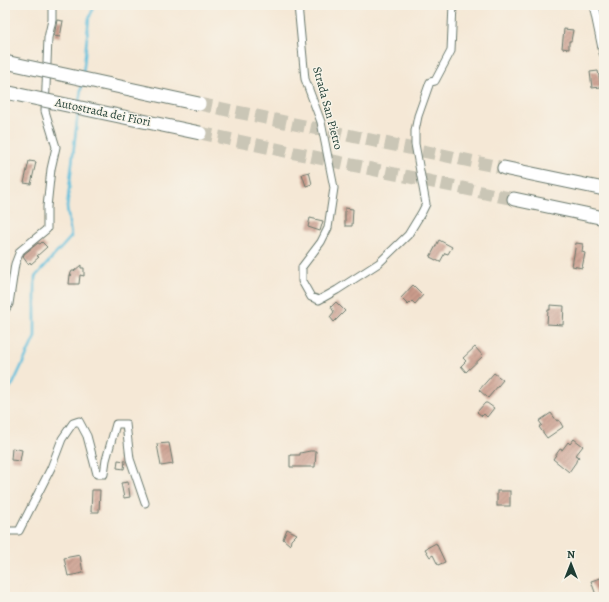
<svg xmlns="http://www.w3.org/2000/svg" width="609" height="602" viewBox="0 0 609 602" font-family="Alegreya,serif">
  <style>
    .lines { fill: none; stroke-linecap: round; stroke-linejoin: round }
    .stream { stroke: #5fbfdd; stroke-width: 2.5 }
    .building { fill: url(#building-hatch) }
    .motorway-tunnel { stroke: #cac6b6; stroke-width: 13; stroke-dasharray: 13 6; stroke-linecap: butt }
    .minor-casing { stroke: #6a796d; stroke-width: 9 }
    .tertiary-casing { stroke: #6a796d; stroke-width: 11 }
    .motorway-casing { stroke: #6a796d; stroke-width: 15 }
    .minor { stroke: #fff; stroke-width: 7 }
    .tertiary { stroke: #fff; stroke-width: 9 }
    .motorway { stroke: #fff; stroke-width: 13 }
    .motorway-bridge-casing { stroke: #6a796d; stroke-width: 15; stroke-linecap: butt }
    .motorway-bridge { stroke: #fff; stroke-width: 13 }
    .labels { text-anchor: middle; stroke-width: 3; stroke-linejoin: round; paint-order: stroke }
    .street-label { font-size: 12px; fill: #1f3d34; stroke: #f7f3e8 }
  </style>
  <defs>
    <pattern id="building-hatch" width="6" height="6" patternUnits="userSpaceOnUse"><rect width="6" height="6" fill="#cb9c8c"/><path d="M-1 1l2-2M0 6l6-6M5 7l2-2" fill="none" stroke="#a48073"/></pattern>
  </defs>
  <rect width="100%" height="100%" fill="#f7f3e8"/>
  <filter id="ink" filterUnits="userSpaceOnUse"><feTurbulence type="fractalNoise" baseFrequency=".025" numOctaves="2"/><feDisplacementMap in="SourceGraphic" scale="8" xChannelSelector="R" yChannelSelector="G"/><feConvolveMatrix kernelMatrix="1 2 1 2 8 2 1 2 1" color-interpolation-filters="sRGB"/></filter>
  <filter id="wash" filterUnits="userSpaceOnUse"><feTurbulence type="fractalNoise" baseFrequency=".012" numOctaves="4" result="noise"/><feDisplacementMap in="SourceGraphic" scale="16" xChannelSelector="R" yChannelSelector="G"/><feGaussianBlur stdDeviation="0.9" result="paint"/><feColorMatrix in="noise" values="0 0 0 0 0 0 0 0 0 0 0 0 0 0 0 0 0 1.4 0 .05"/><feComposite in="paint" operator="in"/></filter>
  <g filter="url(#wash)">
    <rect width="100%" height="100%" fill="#f5e8d6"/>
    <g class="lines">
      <g class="stream">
        <path d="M83 75 89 18 95 5"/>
        <path d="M79 103 82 82"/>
        <path d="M5 393 13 384 35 337V277L71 237 67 207 78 112"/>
      </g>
    </g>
    <g id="blocks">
      <g class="building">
        <path d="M57 20 63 21 60 37 54 36Z"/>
        <path d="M564 29 573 30 571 41H569V49L562 48Z"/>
        <path d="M598 71 601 87 592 88 590 72Z"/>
        <path d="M29 161 36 162 31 184 24 183Z"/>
        <path d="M309 172 312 184 306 186 302 174Z"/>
        <path d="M345 208 353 209 352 226H345Z"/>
        <path d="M310 218 323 221 320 231 308 227Z"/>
        <path d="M439 240 452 247 448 254 445 253 440 262 430 257Z"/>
        <path d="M42 242 47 247 37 256 39 257 31 264 30 262 28 264 23 257 24 254 38 243 40 244Z"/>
        <path d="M576 243 583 244 582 252 585 253 582 268 572 266Z"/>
        <path d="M81 265V268H84V276L80 275 79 284H69L70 275H72H70L72 271H74Z"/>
        <path d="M413 285 423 295 415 304 412 301 408 305 401 298Z"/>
        <path d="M336 302 345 311 334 322 330 317 334 312 331 307Z"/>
        <path d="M550 305 564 306 563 325 547 324 548 310H550Z"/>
        <path d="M475 347 483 356 466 372 461 366 466 361 463 358Z"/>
        <path d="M494 373 503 380 488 398 479 390Z"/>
        <path d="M485 403H487L494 408 487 417 484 414 482 416 477 412Z"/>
        <path d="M551 413 557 421 559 420 563 427 547 438 539 427 542 425 539 421Z"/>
        <path d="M574 439 583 446 576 455 579 457 576 461V462L569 472 553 459 560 449 562 450 568 442 570 444Z"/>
        <path d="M169 443 173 464 161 466 157 444Z"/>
        <path d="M12 448 22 450 20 461 11 460Z"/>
        <path d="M310 451H316L315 467H290V455H300V453Z"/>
        <path d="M118 460 125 461 124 469 117 468Z"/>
        <path d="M128 482 130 497 124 498 121 483Z"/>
        <path d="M92 490H100L99 512H91Z"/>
        <rect x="497" y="491" width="13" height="15"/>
        <path d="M287 529 297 534 291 540 290 545 283 539Z"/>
        <path d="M436 543 445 562 438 565 433 555 430 557 425 549Z"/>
        <path d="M80 555 83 573 68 576 64 558Z"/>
        <path d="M604 577V593L596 595 591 581Z"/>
      </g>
    </g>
  </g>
  <g filter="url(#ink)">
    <use href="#blocks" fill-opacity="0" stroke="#6a796d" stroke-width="1"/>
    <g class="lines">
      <g class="motorway-tunnel">
        <path d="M199 104 504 168"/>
        <path d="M200 133 514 199"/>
      </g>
      <defs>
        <g id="minor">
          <path d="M298 5 305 79 321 122 334 188 328 228 321 242 302 267V281L311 297 319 300 337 290 379 263 408 235 422 212 426 204 415 144V131L418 116 430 82 435 81 451 51 453 5"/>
          <path d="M5 310 9 304 15 264 20 251 47 229V207L51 169 56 147 45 111 48 38 52 20V5"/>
          <path d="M5 528 8 531H19L51 468 62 439 73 423 79 421 87 436 97 474H104L106 460 116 424H126L130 459 145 503"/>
        </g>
        <path id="tertiary" d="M594 5 604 53"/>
        <g id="motorway">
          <path d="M504 168 604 189"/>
          <path d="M514 199 604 218"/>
        </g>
      </defs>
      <use href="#minor" class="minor-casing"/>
      <use href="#tertiary" class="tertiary-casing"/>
      <use href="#motorway" class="motorway-casing"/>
      <use href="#minor" class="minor"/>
      <use href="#tertiary" class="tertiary"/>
      <use href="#motorway" class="motorway"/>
      <defs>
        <g id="motorway-bridge">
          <path d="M5 62 199 104"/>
          <path d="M5 92 200 133"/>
        </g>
      </defs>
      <use href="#motorway-bridge" class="motorway-bridge-casing"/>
      <use href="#motorway-bridge" class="motorway-bridge"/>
    </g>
  </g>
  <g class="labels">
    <g class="street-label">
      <text transform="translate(328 108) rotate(75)" y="4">Strada San Pietro</text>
      <text transform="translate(103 112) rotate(12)" y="4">Autostrada dei Fiori</text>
    </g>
  </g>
  <rect width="609" height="602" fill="none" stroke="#f7f3e8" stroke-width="20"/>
  <g transform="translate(571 564)" stroke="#f7f3e8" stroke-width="3" paint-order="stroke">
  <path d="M0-3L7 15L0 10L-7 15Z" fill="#1f3d34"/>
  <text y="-6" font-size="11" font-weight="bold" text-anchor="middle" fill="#1f3d34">N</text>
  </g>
</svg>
